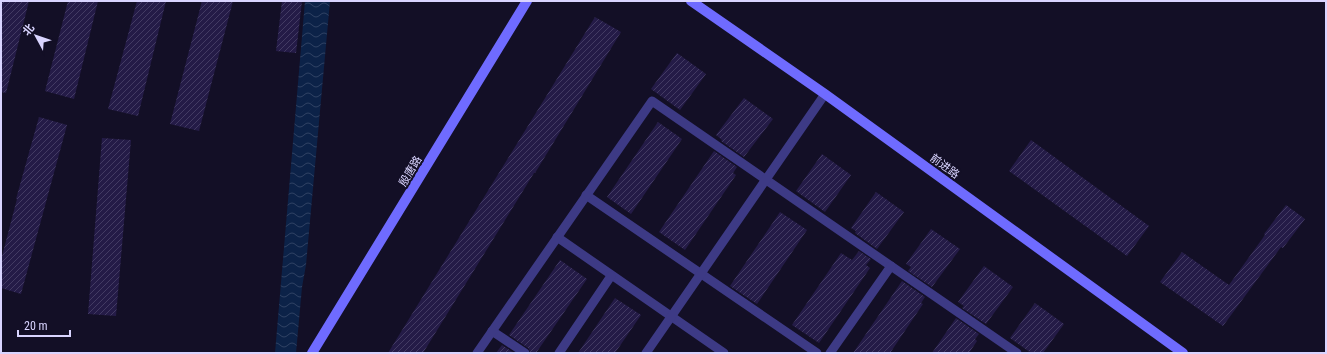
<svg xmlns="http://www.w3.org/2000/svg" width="1327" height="354" viewBox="0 0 1327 354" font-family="'Roboto Condensed','Noto Sans SC',sans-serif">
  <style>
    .water { fill: url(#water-waves) }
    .building { fill: url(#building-hatch) }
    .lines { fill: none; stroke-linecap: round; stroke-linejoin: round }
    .lane { stroke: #3d3a85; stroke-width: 9 }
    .secondary { stroke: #6f6bff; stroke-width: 10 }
    .labels { text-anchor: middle; stroke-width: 4; stroke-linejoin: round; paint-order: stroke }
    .street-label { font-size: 11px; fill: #d9d4ff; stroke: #130f26 }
  </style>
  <defs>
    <pattern id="water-waves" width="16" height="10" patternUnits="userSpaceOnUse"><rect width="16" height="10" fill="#0c2248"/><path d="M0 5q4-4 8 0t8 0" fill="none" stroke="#2f4163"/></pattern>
    <pattern id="building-hatch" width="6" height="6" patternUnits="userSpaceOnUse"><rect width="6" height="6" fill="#241b47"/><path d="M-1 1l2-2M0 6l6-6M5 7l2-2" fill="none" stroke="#433b63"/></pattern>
  </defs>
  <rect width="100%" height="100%" fill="#130f26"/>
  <path class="water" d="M305 1H330L306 265 302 287 296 353H275Z"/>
  <g class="building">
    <path d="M1 1H29L6 93 1 92Z"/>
    <path d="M68 1H98L74 99 45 91Z"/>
    <path d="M137 1H166L138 116 108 109Z"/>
    <path d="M202 1H233L199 131 170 124Z"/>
    <path d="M282 1H302L296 53 276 51Z"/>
    <path d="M595 17 621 32 535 173H534L423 353H388Z"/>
    <path d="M677 53 706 74 680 110 651 89Z"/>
    <path d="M744 98 773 119 744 157 721 141 722 140 716 135Z"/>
    <path d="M39 117 67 125 21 294 1 288V260L17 199H16Z"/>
    <path d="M658 122 682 139 631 214 607 197Z"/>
    <path d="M102 138 131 140 116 316 88 314Z"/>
    <path d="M1031 140 1149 226 1127 256 1009 171Z"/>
    <path d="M714 151 737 167 733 173 736 175 685 250 659 232Z"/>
    <path d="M822 154 851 175 825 212 796 191Z"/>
    <path d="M876 192 904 212 877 249 855 233 856 231 851 228Z"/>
    <path d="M1286 205 1305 219 1283 248 1281 247 1223 326 1160 282 1182 252 1229 285 1265 235 1264 234Z"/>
    <path d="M780 212 807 230 757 304 730 286Z"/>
    <path d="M931 229 960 249 932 287 908 271 911 267 906 264Z"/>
    <path d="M859 251 871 259 866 265 870 268 819 343 792 325 841 253 852 260Z"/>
    <path d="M560 260 587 279 536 353H531L528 348 509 335Z"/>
    <path d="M984 266 1013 287 986 324 962 308 964 306 958 302Z"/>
    <path d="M902 281 925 297 921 303 923 304 890 353H853Z"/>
    <path d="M615 298 641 315 615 353H578Z"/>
    <path d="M1035 303 1064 324 1043 353H1031L1010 338Z"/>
    <path d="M956 318 979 334 975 339 977 341 969 353H932Z"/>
    <path d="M502 345 514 353H496Z"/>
  </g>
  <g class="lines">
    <g class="lane">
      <path d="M586 195 817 353"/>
      <path d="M557 237 724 353"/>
      <path d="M492 331 525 353"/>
      <path d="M477 353 652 101 1017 353"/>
      <path d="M559 353 611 276"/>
      <path d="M646 353 825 94"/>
      <path d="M830 353 891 266"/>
    </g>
    <g class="secondary">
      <path d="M691 1 825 94 1183 353"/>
      <path d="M312 353 527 1"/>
    </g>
  </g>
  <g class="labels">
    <g class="street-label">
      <text transform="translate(945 166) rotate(36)" y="4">前进路</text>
      <text transform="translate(410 171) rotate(-59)" y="4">殷唐路</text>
    </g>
  </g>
  <rect width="1327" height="354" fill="none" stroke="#d9d4ff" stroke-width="4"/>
  <g transform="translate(36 36) rotate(310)" stroke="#130f26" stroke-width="3" paint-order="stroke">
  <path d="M0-3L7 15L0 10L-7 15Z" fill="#d9d4ff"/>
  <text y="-6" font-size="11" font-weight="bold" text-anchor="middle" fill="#d9d4ff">北</text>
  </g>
  <path d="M18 330v6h52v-6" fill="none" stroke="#d9d4ff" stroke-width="2"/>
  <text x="24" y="330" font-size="12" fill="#d9d4ff" stroke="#130f26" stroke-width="3" paint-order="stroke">20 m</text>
</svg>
